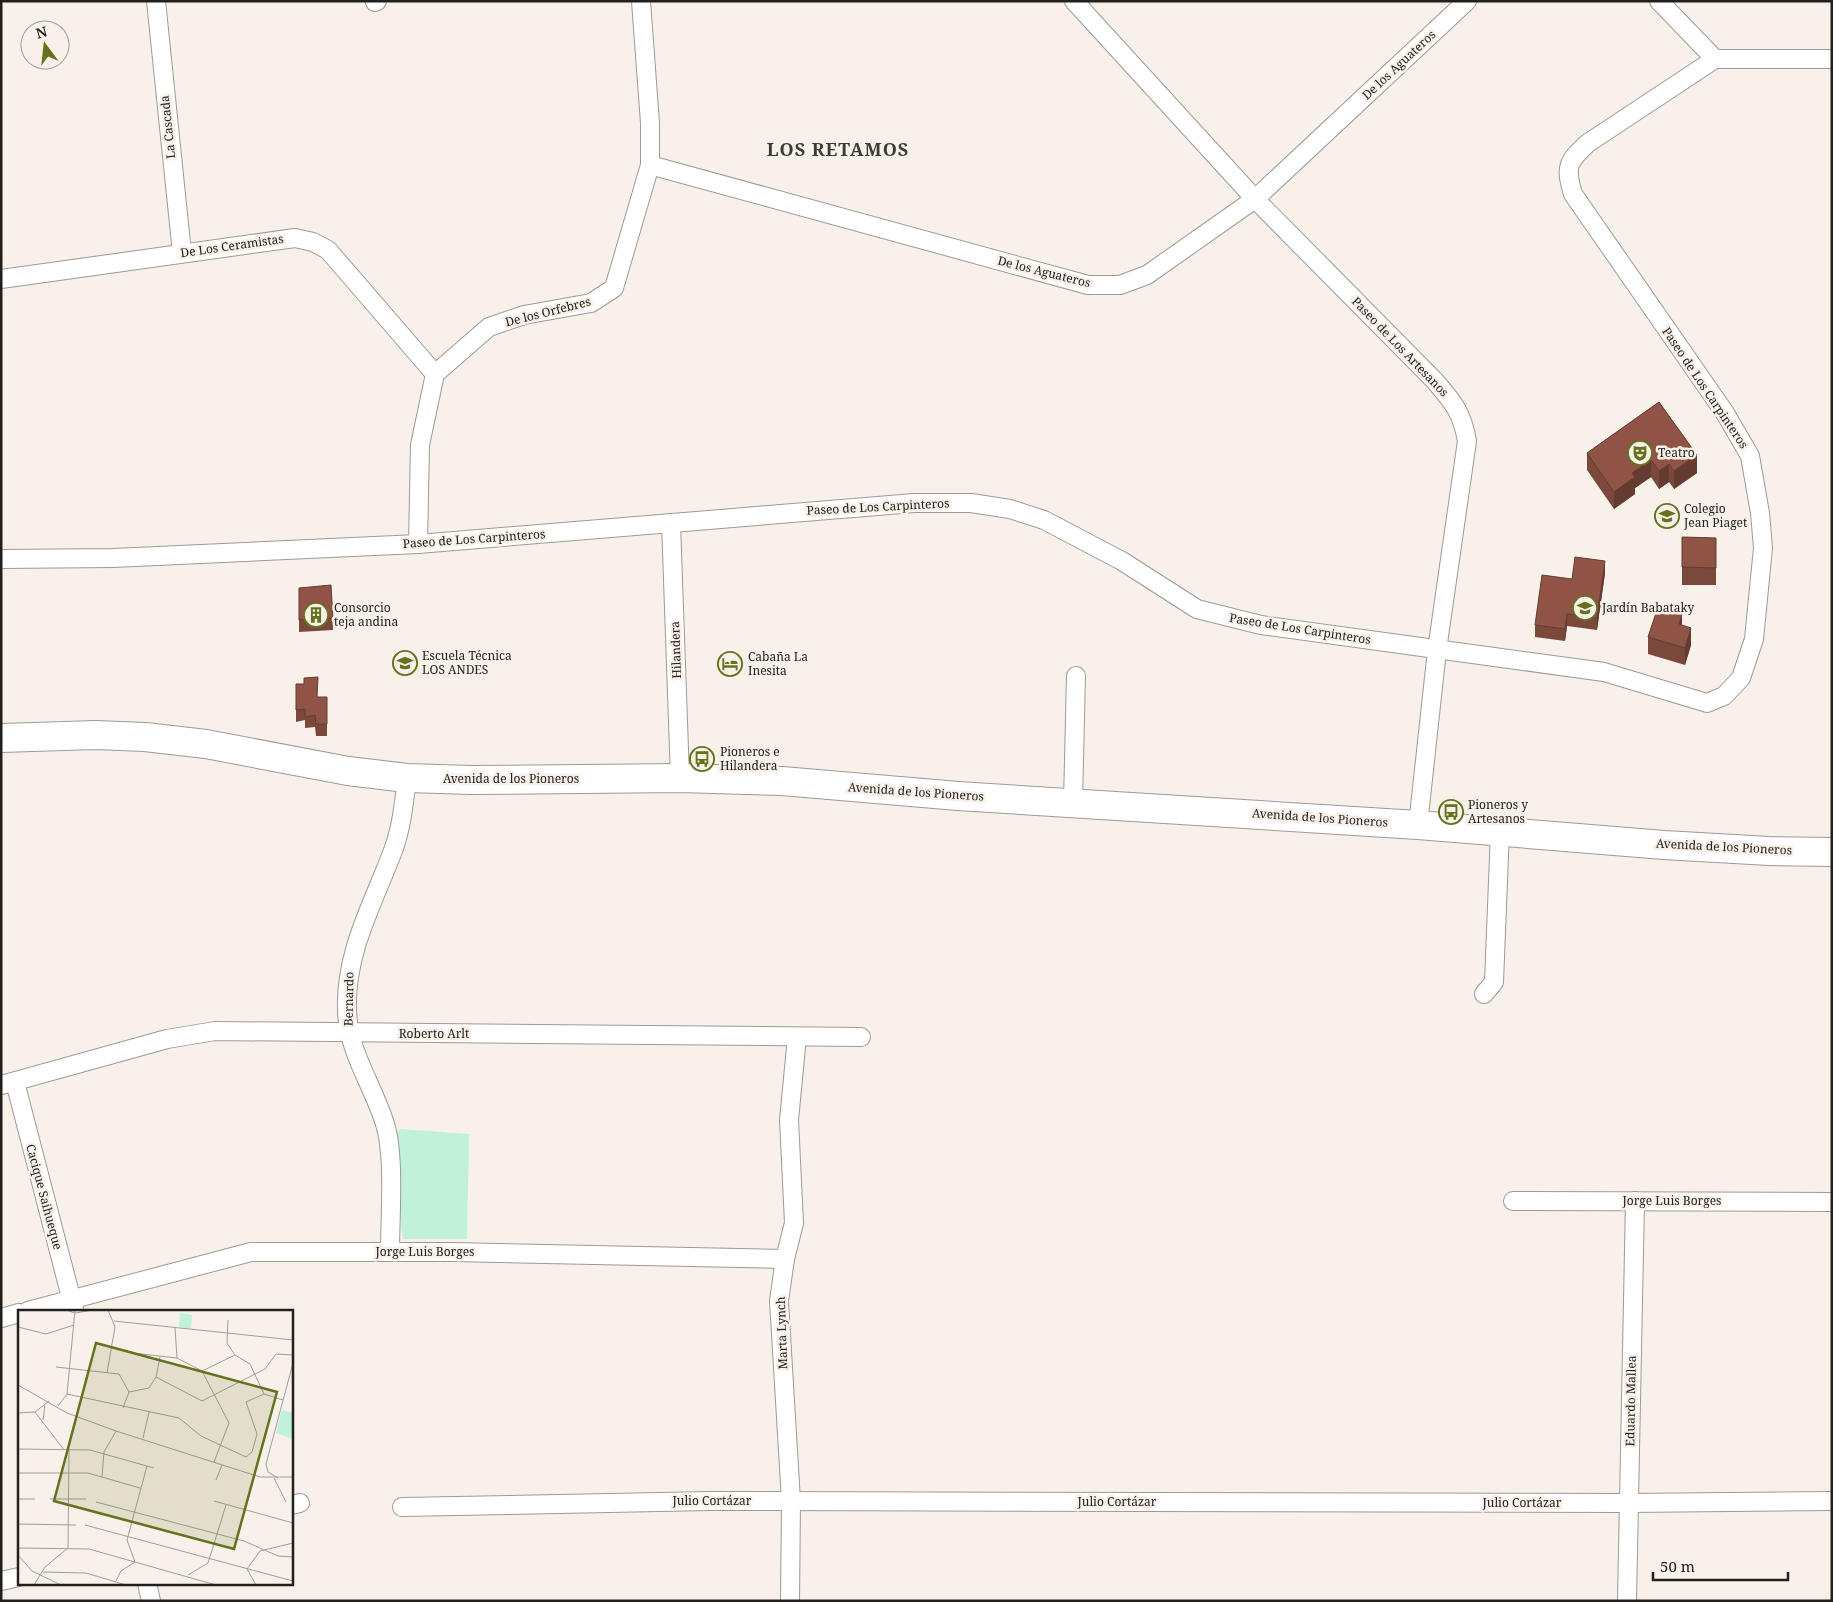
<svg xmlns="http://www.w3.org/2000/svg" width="1833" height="1602" viewBox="0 0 1833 1602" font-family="'Noto Serif',serif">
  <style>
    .green { fill: #c0f2d8 }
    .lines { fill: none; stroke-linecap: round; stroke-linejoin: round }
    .street-casing { stroke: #9f9993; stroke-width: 20 }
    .primary-casing { stroke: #9f9993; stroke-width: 30 }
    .street { stroke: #fff; stroke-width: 18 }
    .primary { stroke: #fff; stroke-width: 28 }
    .wall { fill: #7b483c }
    .shaded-wall { fill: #643b31 }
    .building { fill: #8f5446; stroke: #643b31 }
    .labels { text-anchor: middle; stroke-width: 5; stroke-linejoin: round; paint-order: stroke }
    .street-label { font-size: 12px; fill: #22201d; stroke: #f8f1ea }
    .poi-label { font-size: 12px; fill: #22201d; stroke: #f8f1ea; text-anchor: start }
    .district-label { font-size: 18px; font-weight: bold; letter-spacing: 1px; fill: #3f3a35; stroke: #f8f1ea }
    .inset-road { fill: none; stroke: #a29d98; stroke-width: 1 }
    .view { fill: #64721d; fill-opacity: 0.15; stroke: #64721d; stroke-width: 2.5 }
    .inset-edge { fill: none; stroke: #22201d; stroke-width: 2.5 }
  </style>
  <rect width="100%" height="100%" fill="#f8f1ea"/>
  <path class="green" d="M400 1129 469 1134 467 1239H403L389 1142Z"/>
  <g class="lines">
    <defs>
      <g id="street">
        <path d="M156 1 182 253"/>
        <path d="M1074 1 1255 199 1434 380C1453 402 1462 412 1467 441L1437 650 1418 825"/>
        <path d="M1659 1 1715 59"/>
        <path d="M375 2 377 1"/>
        <path d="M650 165 1088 285H1120L1147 275 1255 199 1467 1"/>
        <path d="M1 279 295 238 313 242 328 250 435 374"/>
        <path d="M671 523 680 778"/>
        <path d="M418 544 420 445 435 374 489 327 524 315 591 303 614 288 650 165V123L641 1"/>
        <path d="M1 559 113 558 418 544 914 503H971L1010 509 1044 520 1122 561 1197 609 1261 625 1604 672 1707 703 1724 696 1741 678 1754 639 1763 548 1760 513 1750 456 1725 413 1573 194C1565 167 1567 162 1588 143L1715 59H1832"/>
        <path d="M1073 802 1076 676"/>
        <path d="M1484 994 1494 982 1500 831"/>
        <path d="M15 1082 74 1309"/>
        <path d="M1 1085 167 1039 215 1031 861 1037"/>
        <path d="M1513 1201 1832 1202"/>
        <path d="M390 1252C390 1217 395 1156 385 1124 373 1085 348 1052 347 1010 345 951 374 902 394 848 402 825 404 802 407 778"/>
        <path d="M28 1311 251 1252H453L785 1259"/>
        <path d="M1 1318 19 1313"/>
        <path d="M291 1505 300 1503"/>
        <path d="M402 1507 710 1501 1628 1503 1832 1501"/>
        <path d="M1 1581 19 1577"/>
        <path d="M147 1583 151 1601"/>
        <path d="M790 1601 791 1501 779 1301 785 1259 794 1223 789 1120 797 1037"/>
        <path d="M1627 1601 1635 1201"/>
      </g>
      <path id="primary" d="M1 738 96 735 145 737 206 744 348 771 407 778 471 780 680 778 782 781 958 796 1418 825 1664 845 1769 851 1832 852"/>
    </defs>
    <use href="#street" class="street-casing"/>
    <use href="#primary" class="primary-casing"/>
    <use href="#street" class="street"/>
    <use href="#primary" class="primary"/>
  </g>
  <g class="wall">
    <path d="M1659 402 1697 473 1674 489 1669 482 1659 489 1651 477 1635 488V494L1614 509 1587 470V453Z"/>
    <path d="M1682 537 1716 538V585H1682Z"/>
    <path d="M1605 573 1597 630 1567 626 1565 641 1535 637V625L1572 579Z"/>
    <path d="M299 588 333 618V630L299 632Z"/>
    <path d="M1682 625 1691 645 1685 665 1648 654V637Z"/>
    <path d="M296 684 317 697H327V736H316L315 727 305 728V720L296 722Z"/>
  </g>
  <g class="shaded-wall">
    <path d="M1697 455V473L1674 489V471Z"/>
    <path d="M1651 460V477L1635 488V494L1614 509V492L1632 473Z"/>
    <path d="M1669 464V482L1659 489V471Z"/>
    <path d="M1605 561V573L1597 630V618Z"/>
    <path d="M1567 614V626L1565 641V629Z"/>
    <path d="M1682 614V632L1679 624Z"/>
    <path d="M1691 628V645L1685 665V648Z"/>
  </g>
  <g class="building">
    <path d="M1659 402 1697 455 1674 471 1669 464 1659 471 1651 460 1632 473 1635 477 1614 492 1587 453Z"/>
    <path d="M1682 537 1716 538V568L1682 567Z"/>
    <path d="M1575 557 1605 561 1597 618 1567 614 1565 629 1535 625 1542 575 1572 579Z"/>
    <path d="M331 585 333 618 299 620V588Z"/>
    <path d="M1657 610 1670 614 1671 611 1682 614 1679 624 1691 628 1685 648 1648 637Z"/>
    <path d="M318 677 317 697H327V724H316L315 715 305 717V709L296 710V684H304V678Z"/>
  </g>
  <defs>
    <symbol id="theatre-ring" viewBox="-11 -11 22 22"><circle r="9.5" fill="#f8f1ea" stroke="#64721d" stroke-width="1.5"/><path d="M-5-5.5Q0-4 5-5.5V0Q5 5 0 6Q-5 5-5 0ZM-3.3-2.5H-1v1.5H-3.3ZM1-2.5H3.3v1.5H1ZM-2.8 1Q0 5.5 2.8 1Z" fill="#64721d"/></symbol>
    <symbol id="school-ring" viewBox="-11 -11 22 22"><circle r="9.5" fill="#f8f1ea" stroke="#64721d" stroke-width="1.5"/><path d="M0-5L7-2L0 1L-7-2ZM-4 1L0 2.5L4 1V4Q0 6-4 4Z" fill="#64721d"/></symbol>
    <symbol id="building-ring" viewBox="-11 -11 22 22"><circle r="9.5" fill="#f8f1ea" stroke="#64721d" stroke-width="1.5"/><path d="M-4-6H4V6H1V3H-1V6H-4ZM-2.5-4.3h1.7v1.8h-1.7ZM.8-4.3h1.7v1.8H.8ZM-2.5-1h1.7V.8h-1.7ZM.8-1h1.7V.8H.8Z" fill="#64721d"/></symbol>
    <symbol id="hotel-ring" viewBox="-11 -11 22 22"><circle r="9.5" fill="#f8f1ea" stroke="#64721d" stroke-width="1.5"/><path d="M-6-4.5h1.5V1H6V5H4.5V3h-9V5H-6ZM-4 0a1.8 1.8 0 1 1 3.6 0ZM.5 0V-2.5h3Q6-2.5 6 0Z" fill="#64721d"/></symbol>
    <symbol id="bus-ring" viewBox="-11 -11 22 22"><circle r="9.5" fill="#f8f1ea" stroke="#64721d" stroke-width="1.5"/><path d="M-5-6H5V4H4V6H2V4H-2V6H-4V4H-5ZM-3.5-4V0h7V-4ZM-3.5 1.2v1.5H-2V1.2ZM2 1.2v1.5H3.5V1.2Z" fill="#64721d"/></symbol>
  </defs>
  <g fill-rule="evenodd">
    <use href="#theatre-ring" x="1626" y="439" width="28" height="28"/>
    <use href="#school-ring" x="1653" y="502" width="28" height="28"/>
    <use href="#school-ring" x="1571" y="594" width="28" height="28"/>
    <use href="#building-ring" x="302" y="601" width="28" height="28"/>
    <use href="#school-ring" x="391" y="649" width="28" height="28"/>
    <use href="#hotel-ring" x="716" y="650" width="28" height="28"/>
    <use href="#bus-ring" x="688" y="745" width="28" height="28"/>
    <use href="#bus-ring" x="1437" y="798" width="28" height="28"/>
  </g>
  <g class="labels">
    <g class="street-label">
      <text transform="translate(1399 65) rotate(-43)" y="4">De los Aguateros</text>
      <text transform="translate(168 127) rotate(-96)" y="4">La Cascada</text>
      <text transform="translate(232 246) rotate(-8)" y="4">De Los Ceramistas</text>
      <text transform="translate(1044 272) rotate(14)" y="4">De los Aguateros</text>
      <text transform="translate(548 312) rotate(-14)" y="4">De los Orfebres</text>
      <text transform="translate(1400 347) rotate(46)" y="4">Paseo de Los Artesanos</text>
      <text transform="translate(1705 388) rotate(56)" y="4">Paseo de Los Carpinteros</text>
      <text transform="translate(878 507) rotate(-3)" y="4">Paseo de Los Carpinteros</text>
      <text transform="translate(474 539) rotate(-4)" y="4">Paseo de Los Carpinteros</text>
      <text transform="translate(1300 629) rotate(9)" y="4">Paseo de Los Carpinteros</text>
      <text transform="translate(676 650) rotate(-92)" y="4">Hilandera</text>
      <text x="511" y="783">Avenida de los Pioneros</text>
      <text transform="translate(916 792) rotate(4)" y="4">Avenida de los Pioneros</text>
      <text transform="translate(1320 818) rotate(4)" y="4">Avenida de los Pioneros</text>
      <text transform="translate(1724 847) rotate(3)" y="4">Avenida de los Pioneros</text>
      <text transform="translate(349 999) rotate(-89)" y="4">Bernardo</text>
      <text x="434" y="1038">Roberto Arlt</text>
      <text transform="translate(44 1197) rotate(75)" y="4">Cacique Saihueque</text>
      <text x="1672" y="1205">Jorge Luis Borges</text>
      <text x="425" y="1256">Jorge Luis Borges</text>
      <text transform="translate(782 1333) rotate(-92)" y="4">Marta Lynch</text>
      <text transform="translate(1631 1401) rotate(-89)" y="4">Eduardo Mallea</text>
      <text x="712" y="1505">Julio Cortázar</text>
      <text x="1117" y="1506">Julio Cortázar</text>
      <text x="1522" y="1507">Julio Cortázar</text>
    </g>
    <g class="poi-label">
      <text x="1658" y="457">Teatro</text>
      <text x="1684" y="513">Colegio<tspan x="1684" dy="14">Jean Piaget</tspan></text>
      <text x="334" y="612">Consorcio<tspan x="334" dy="14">teja andina</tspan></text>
      <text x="1602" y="612">Jardín Babataky</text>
      <text x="422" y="660">Escuela Técnica<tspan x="422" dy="14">LOS ANDES</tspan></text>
      <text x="748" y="661">Cabaña La<tspan x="748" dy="14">Inesita</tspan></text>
      <text x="720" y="756">Pioneros e<tspan x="720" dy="14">Hilandera</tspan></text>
      <text x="1468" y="809">Pioneros y<tspan x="1468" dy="14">Artesanos</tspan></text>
    </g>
    <g class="district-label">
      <text x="838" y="156">LOS RETAMOS</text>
    </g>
  </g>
  <g transform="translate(18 1310)">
    <rect width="275" height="275" fill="#f8f1ea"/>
    <path d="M162 3 174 5 173 19 161 17ZM264 100 275 103V129L258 123Z" fill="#c0f2d8"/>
    <path class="inset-road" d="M48 0 57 3 75 0M210 10 209 33 217 45 232 54 246 84M96 11 275 30M0 17 28 24 56 15M157 18 159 48M115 43 159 48 184 61 217 45M38 57 101 64 111 82M184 61 211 113 196 152M89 63 97 17 90 0M138 67 184 91 247 59 258 44 275 45M0 75 49 103 98 121 242 167H275M49 84 161 108 183 126 228 147 234 142 239 124 228 92 246 84 265 90M40 96 49 84 57 0M105 98 111 82 131 78 138 67 142 47M17 102 46 140M0 103 17 102 31 91M25 110 27 95M125 128 131 102M0 139 72 140 136 158M0 163H70L122 178M84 167 86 142 98 121M256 168 268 192M260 168 250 162 248 154 275 53M198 170 204 155M0 189H17M32 189H68M196 191 275 213M78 192 226 231 260 246 275 247M0 214 58 215M67 215 275 271M0 238 71 239 198 275M0 245 14 261 43 275M25 262 68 263 108 275M170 265 190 253 208 195M98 271 103 261 117 252 109 230 129 156M16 275 27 257 50 238 51 140M238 275 229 259 242 241 275 233"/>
    <path class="view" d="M78 33 259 82 216 239 36 191Z"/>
    <rect width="275" height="275" class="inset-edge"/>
  </g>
  <rect width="1833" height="1602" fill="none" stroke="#22201d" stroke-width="5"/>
  <g transform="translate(45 45) rotate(345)"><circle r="24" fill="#f8f1ea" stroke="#a29d98"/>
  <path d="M0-4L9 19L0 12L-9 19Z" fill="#64721d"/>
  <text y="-8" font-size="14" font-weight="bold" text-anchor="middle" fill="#22201d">N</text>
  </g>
  <path d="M1653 1572v8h135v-8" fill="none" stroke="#22201d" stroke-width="2.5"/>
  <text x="1660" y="1572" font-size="15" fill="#22201d" stroke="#f8f1ea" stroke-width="4" paint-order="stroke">50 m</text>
</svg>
